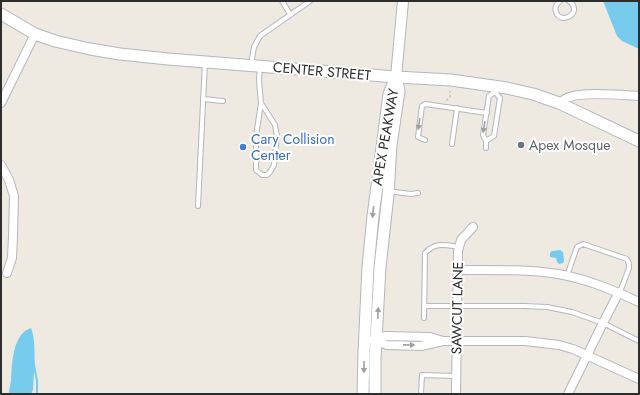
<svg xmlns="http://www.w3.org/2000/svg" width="640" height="395" viewBox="0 0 640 395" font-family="Jost,sans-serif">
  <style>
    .water { fill: #77cbed }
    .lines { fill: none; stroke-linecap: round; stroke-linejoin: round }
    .stream { stroke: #77cbed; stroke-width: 2 }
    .service-casing { stroke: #b4b6c0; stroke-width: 6 }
    .minor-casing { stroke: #b4b6c0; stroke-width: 10 }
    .tertiary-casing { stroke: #b4b6c0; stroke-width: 12 }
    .secondary-casing { stroke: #b4b6c0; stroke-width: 13 }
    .path { stroke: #c8c8c8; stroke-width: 1.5; stroke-dasharray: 3 2; stroke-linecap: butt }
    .service { stroke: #fff; stroke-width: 4 }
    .minor { stroke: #fff; stroke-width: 8 }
    .tertiary { stroke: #fff; stroke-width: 10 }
    .secondary { stroke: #fff; stroke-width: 11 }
    .oneway { fill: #a0a0a0 }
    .worship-dot { fill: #6b7280; stroke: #fff; stroke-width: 1.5 }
    .shop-dot { fill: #3f7fe0; stroke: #fff; stroke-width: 1.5 }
    .labels { text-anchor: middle; stroke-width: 4; stroke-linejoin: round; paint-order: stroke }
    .street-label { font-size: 14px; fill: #2d2d2d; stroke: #fff }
    .shop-label { font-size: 14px; fill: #366cbe; stroke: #fff; text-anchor: start }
    .worship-label { font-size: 14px; fill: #5b616d; stroke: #fff; text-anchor: start }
  </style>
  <rect width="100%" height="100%" fill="#eee9e1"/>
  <g class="water">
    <path d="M603 1H639V49L622 41 617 36Z"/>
    <path d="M560 250 563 252 564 261 563 263 559 264 557 262 556 258 550 257V253L552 251Z"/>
    <path d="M31 328C37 343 34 373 33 390L31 394H9C9 390 10 386 11 381 12 365 12 334 31 328Z"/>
  </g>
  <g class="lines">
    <path class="stream" d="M33 359 37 381V394"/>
    <defs>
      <g id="service">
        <path d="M282 1 290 14"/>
        <path d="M560 1C557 4 554 7 556 12 561 26 584 12 569 1"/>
        <path d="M251 65 254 47 260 36 310 1"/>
        <path d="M260 67 259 80 261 103 256 136V170L262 175H267L270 172 274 165 277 136 275 125 261 103"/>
        <path d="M495 92 500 98 494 136 486 141 483 135 489 96 495 92 496 87"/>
        <path d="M203 99 223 101"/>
        <path d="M425 140 418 137 422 106 425 104 487 113"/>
        <path d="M452 144 457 108"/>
        <path d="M486 148V141"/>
        <path d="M388 191 411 194 418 193"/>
        <path d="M198 206 205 62"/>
        <path d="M567 276 577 247 583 244 627 259 629 264V268L620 292"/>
        <path d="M424 306H524L547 307 572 312 603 323 639 341"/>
        <path d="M424 318 425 253C435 242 445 245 459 247"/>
        <path d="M421 394 422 375 456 376"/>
      </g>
      <g id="minor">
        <path d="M1 103 35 34"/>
        <path d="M559 103C562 101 564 99 567 98 581 91 622 95 639 96"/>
        <path d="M1 165 9 180 14 196 13 236 12 258 7 273"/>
        <path d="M458 270C491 270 525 269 558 274 587 279 613 290 639 302"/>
        <path d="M373 340C378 340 382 344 387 345L421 346 443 341"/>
        <path d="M376 340 385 336 430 337 443 341H525L559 345 573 349 639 379"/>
        <path d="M456 394 458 251 461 240 473 227"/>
        <path d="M568 394 603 323 619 292"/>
      </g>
      <path id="tertiary" d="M396 77 403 1"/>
      <g id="secondary">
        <path d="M1 14 35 34 55 41 90 49 120 54 168 59 396 77 451 80 507 88 533 94 559 103 639 141"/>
        <path d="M363 394 364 352 368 267 373 216 389 94 396 77"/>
        <path d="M375 394V359L380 267 388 195 391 145 399 91 396 77"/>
      </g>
    </defs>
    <use href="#service" class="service-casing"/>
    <use href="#minor" class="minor-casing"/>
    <use href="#tertiary" class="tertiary-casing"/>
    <use href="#secondary" class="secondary-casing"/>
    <path class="path" d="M446 101 450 97V91"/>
    <use href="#service" class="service"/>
    <use href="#minor" class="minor"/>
    <use href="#tertiary" class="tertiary"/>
    <use href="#secondary" class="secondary"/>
  </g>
  <defs><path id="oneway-solid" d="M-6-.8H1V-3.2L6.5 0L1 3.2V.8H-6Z"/></defs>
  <g class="oneway">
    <use href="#oneway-solid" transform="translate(419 124) rotate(98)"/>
    <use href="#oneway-solid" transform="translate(484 127) rotate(99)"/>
    <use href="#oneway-solid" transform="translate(373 212) rotate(97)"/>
    <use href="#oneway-solid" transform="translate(378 313) rotate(-87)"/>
    <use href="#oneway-solid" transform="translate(409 345) rotate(1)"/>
    <use href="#oneway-solid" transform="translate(364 367) rotate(91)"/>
  </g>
  <circle class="worship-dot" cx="521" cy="145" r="4"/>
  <circle class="shop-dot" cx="243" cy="147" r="4"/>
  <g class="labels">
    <g class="street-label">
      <text transform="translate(322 71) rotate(5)" y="5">CENTER STREET</text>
      <text transform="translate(385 137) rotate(-80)" y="5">APEX PEAKWAY</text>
      <text transform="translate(457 308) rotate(-89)" y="5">SAWCUT LANE</text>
    </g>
    <g class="shop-label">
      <text x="251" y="144">Cary Collision<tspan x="251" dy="16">Center</tspan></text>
    </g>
    <g class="worship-label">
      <text x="529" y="150">Apex Mosque</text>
    </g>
  </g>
  <rect width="640" height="395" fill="none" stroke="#2d2d2d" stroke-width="4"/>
</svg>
